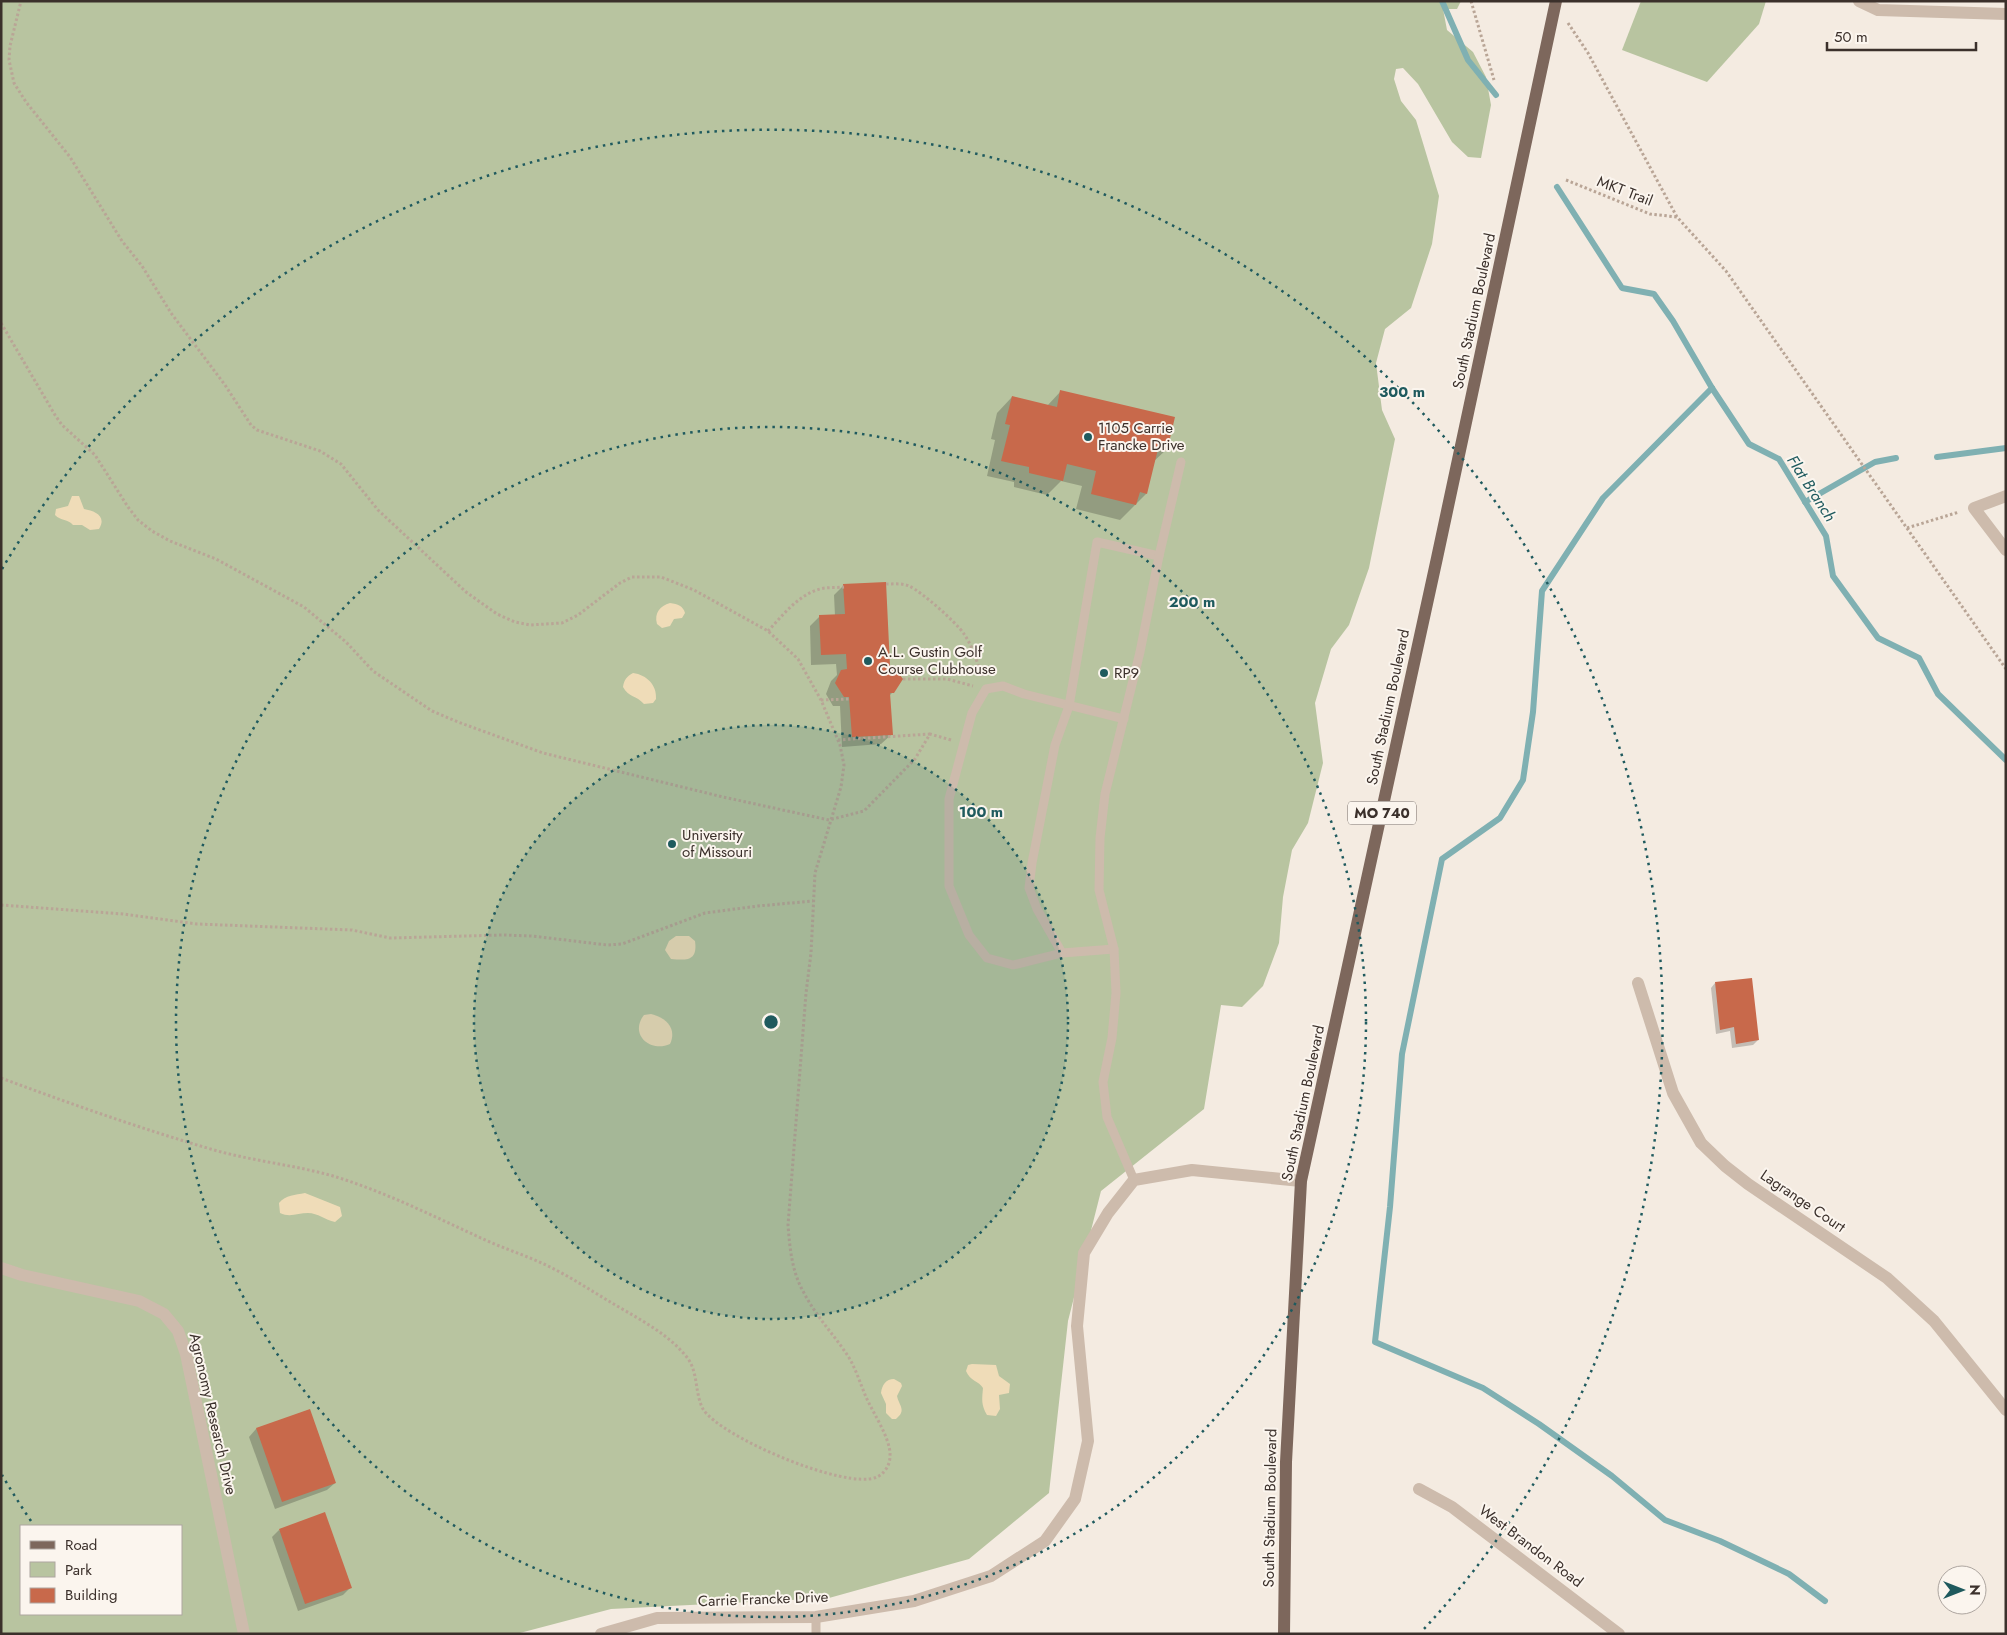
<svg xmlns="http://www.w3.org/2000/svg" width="2007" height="1635" viewBox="0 0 2007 1635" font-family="Jost,sans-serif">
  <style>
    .green { fill: #b8c4a0; fill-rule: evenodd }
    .sand { fill: #efdcb8 }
    .shadow { fill: #0003 }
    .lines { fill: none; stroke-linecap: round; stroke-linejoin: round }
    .stream { stroke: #7fb0b2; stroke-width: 6 }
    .building { fill: #c8694b }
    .path { stroke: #b9a596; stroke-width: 3; stroke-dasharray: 2.5 2.5; stroke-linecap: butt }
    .lane { stroke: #cdbbac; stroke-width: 9 }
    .street { stroke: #cdbbac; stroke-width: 12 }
    .primary { stroke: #7d675c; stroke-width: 12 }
    .ring { fill: none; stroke: #1f5a5e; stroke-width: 2.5; stroke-dasharray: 2.5 5 }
    .poi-dot { fill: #1f5a5e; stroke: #fbf5ee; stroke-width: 2 }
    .labels { text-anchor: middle; stroke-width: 4; stroke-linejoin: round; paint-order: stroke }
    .shield { fill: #fbf5ee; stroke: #756b66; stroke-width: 1 }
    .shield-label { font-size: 14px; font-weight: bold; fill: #3b302b }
    .street-label { font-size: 15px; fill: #3b302b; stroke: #fbf5ee }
    .poi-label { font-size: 15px; fill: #3b302b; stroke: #fbf5ee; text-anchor: start }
    .water-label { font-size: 16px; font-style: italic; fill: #1f5a5e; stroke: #fbf5ee }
    .centre { fill: #1f5a5e; stroke: #fbf5ee; stroke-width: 2.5 }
    .ring-label { font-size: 15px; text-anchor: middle; font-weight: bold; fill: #1f5a5e; stroke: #fbf5ee; stroke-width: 4; stroke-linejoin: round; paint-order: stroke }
  </style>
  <rect width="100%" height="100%" fill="#f4ebe1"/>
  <g class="green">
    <path d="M1 1H1461L1457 9H1443L1447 30 1473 52 1486 77 1491 105 1481 158 1468 157 1452 142 1418 84 1403 68 1396 69 1394 79 1401 101 1416 120 1439 196 1432 244 1411 308 1385 329 1376 363 1382 410 1395 439 1369 568 1349 625 1331 649 1315 703 1323 763 1308 823 1292 850 1283 897 1279 943 1263 986 1242 1007 1221 1005 1204 1109 1101 1191 1068 1321 1049 1493 969 1559 829 1598 611 1609 516 1634H1ZM21 1526H181V1614H21Z"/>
    <path d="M1641 1H1766L1759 24 1707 82 1622 50Z"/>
  </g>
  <g class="sand">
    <path d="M72 496H79L84 509C95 511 107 516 99 529L90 530 82 525H73C68 519 61 521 55 515L56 509 68 506Z"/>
    <path d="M670 603C678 604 683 606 685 613L682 618 674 619 670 626 662 628 657 624C654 613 660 606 670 603Z"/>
    <path d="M633 673C647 675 657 685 656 699L653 703 644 704C636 695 629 698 623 687 624 680 627 676 633 673Z"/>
    <path d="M676 936H689L695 941C698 962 686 960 671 959L665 950 669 941Z"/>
    <path d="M651 1014C667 1018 677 1029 670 1044 650 1053 629 1034 644 1015Z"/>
    <path d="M305 1193 340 1207 342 1216 335 1222C325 1220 318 1213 308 1213 298 1213 290 1218 280 1213L279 1203C286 1195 295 1195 305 1193Z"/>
    <path d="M972 1364 996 1365 999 1376 1010 1384 1009 1393 999 1395 1000 1409 996 1416 987 1415C981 1405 982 1399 983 1388 979 1381 970 1381 966 1371L968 1365Z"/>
    <path d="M894 1379 901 1383 902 1386 897 1396C899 1406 907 1410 896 1419H892L886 1413V1404L881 1393C882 1385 886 1379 894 1379Z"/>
  </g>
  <g class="shadow">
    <path d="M1061 391 1166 450 1153 462 1146 494 1120 520 1076 509 1082 486 1061 481 1047 495 1014 487V482L987 476 995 440 991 439 997 413 1012 397 1047 406Z"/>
    <path d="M844 585 889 668 893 692 889 696 892 734 881 744 842 747 840 706H833L826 694 831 681 837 675 836 664 811 665 810 626 820 616H835L834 595Z"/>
    <path d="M1715 983 1758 1040 1753 1045 1732 1048 1730 1031 1716 1034 1711 988Z"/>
    <path d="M309 1410 335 1483 327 1490 275 1509 249 1437 256 1429Z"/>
    <path d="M279 1530 350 1588 343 1595 298 1611 272 1537Z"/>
  </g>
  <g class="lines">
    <g class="stream">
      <path d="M1442 1 1468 60 1496 95"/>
      <path d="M1557 187 1622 288 1654 294 1673 321 1712 388 1749 444 1779 459 1826 536 1833 576 1878 638 1919 658 1938 694 2006 760"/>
      <path d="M1712 388 1603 498 1542 591 1533 712 1523 780 1500 818 1442 859 1402 1054 1390 1207 1375 1342 1483 1388 1539 1424 1612 1476 1665 1520 1720 1541 1789 1574 1825 1601"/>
      <path d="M1937 457 2006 448"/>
      <path d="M1805 502 1875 462 1896 458"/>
    </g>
  </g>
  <g class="building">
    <path d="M1060 390 1175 417 1167 451 1158 449 1147 494 1140 492 1136 505 1091 494 1096 471 1067 464 1063 481 1029 473V467L1001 461 1010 425 1005 424 1012 396 1057 407Z"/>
    <path d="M886 582 890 666H893L903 679 894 693H890L893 735 852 737 849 697H844L835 683 841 670 847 669 846 654 821 655 819 615 845 614 843 584Z"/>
    <path d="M1752 978 1759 1040 1736 1044 1734 1027 1720 1030 1715 982Z"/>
    <path d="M310 1409 336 1483 282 1502 256 1428Z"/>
    <path d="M325 1512 352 1588 305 1604 279 1529Z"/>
  </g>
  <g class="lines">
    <g class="path">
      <path d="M1471 1 1494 80"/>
      <path d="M1568 23 1588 53 1677 217 1726 271 2006 669"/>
      <path d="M1566 180 1650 214 1677 217"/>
      <path d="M1 323 55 415 62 425 95 455 128 507 138 520 152 531 170 541 216 559 304 607 346 642 373 671 432 711 458 722 543 753 723 797 829 820 864 811 915 759 930 734 951 740"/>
      <path d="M1907 528 1959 512"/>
      <path d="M886 584C894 584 902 583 909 586 922 592 956 622 964 634 973 647 977 662 982 677"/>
      <path d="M768 631C783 615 798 595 820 589 827 587 836 588 844 587"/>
      <path d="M903 679H947L973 686"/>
      <path d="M821 700 849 699"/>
      <path d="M838 740 930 734"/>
      <path d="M1 905 123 914 197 924 352 930 390 938 503 935 532 936 607 945 622 944 705 913 758 906 813 901"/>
      <path d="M1 1078C71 1104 142 1129 214 1150 253 1161 294 1165 333 1176 383 1191 433 1216 481 1238 502 1248 525 1255 546 1265 567 1275 587 1288 607 1300 633 1316 665 1331 685 1355 699 1370 694 1392 703 1409 720 1437 847 1491 877 1477 885 1473 890 1465 890 1456 891 1439 873 1413 866 1397 860 1383 856 1369 848 1356 834 1335 816 1316 804 1293 792 1272 790 1250 788 1225L806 993 811 953 815 873 841 787 844 765 840 745 821 700 798 659 768 631 694 590 661 577H632L620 583 578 615 562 623 530 625 515 622 497 614 466 592 378 510 341 464 320 451 257 430 251 425 225 385 171 313 142 266 122 241 70 157 26 102 14 83 9 60 10 46 21 1"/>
    </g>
    <g class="lane">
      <path d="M1114 949 1062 953 1013 965 987 958 969 935 949 886V799L972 713 986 689 1003 686 1024 694 1124 719"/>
      <path d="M1062 953 1037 909 1029 888 1032 863 1055 745 1069 706 1097 542 1159 556"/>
      <path d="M1134 1180 1107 1117 1103 1082 1112 1038 1116 993 1114 949 1099 890 1100 838 1105 794 1140 652 1159 556 1181 462"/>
      <path d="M816 1617V1634"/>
    </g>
    <g class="street">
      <path d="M1859 1 1878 10 2006 14"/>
      <path d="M2006 496 1974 508 2006 550"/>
      <path d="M1638 983 1673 1093 1701 1143 1725 1166 1748 1184 1887 1278 1934 1321 2006 1410"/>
      <path d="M1 1268 22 1275 139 1301 164 1314 178 1331 186 1354 244 1634"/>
      <path d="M1419 1489 1452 1507 1619 1634"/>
      <path d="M601 1634 657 1618 816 1617 914 1601 991 1576 1045 1541 1075 1499 1088 1441 1077 1326 1084 1253 1108 1213 1134 1180 1192 1170 1301 1181"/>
    </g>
    <path class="primary" d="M1284 1634 1286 1462 1301 1181 1437 558 1556 1"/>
  </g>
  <circle cx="771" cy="1022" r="297" fill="#1f5a5e" fill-opacity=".12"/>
  <g class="ring">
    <circle cx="771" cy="1022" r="297"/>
    <circle cx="771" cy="1022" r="595"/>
    <path d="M31 1521A892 892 0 0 1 2 1475M2 569A892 892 0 1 1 1423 1630"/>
  </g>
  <g class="poi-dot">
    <circle cx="1088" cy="437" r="5"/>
    <circle cx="868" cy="661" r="5"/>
    <circle cx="1104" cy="673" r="5"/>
    <circle cx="672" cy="844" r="5"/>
  </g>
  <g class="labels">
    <rect class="shield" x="1348" y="801.5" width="68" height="23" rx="4"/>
    <g class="shield-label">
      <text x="1382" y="818">MO 740</text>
    </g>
    <g class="street-label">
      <text transform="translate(1625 191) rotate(21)" y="5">MKT Trail</text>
      <text transform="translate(1474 311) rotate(-78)" y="5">South Stadium Boulevard</text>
      <text transform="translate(1388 707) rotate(-78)" y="5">South Stadium Boulevard</text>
      <text transform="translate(1303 1103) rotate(-78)" y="5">South Stadium Boulevard</text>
      <text transform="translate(1803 1201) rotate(34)" y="5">Lagrange Court</text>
      <text transform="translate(213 1414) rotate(77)" y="5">Agronomy Research Drive</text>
      <text transform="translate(1270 1508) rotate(-89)" y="5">South Stadium Boulevard</text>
      <text transform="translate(1531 1546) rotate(37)" y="5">West Brandon Road</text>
      <text transform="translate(763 1599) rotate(-2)" y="5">Carrie Francke Drive</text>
    </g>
    <g class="poi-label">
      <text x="1098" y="433">1105 Carrie<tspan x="1098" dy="17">Francke Drive</tspan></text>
      <text x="878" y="657">A.L. Gustin Golf<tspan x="878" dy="17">Course Clubhouse</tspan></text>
      <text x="1114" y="678">RP9</text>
      <text x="682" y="840">University<tspan x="682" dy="17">of Missouri</tspan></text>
    </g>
    <g class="water-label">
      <text transform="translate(1812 488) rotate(57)" y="6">Flat Branch</text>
    </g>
  </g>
  <circle cx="771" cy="1022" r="8" class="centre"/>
  <g class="ring-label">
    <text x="1402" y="397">300 m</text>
    <text x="1192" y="607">200 m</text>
    <text x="981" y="817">100 m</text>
  </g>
  <rect width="2007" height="1635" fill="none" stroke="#3b302b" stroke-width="5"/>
  <rect x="20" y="1525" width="162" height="90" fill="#fbf5ee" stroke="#aea6a0"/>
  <rect x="30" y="1541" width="25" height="8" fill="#7d675c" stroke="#aea6a0"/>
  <text x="65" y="1550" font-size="15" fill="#3b302b">Road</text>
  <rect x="30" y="1562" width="25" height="15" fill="#b8c4a0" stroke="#aea6a0"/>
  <text x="65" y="1575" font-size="15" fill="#3b302b">Park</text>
  <rect x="30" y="1588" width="25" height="15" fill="#c8694b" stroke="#aea6a0"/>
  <text x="65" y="1600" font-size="15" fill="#3b302b">Building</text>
  <g transform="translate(1962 1590) rotate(90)"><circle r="24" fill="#fbf5ee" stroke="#aea6a0"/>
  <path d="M0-4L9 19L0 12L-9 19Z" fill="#1f5a5e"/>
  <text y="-8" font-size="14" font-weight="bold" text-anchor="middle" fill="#3b302b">N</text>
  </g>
  <path d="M1827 42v8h149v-8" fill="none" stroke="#3b302b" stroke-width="2.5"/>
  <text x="1834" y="42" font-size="15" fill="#3b302b" stroke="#fbf5ee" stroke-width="4" paint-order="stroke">50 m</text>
</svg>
